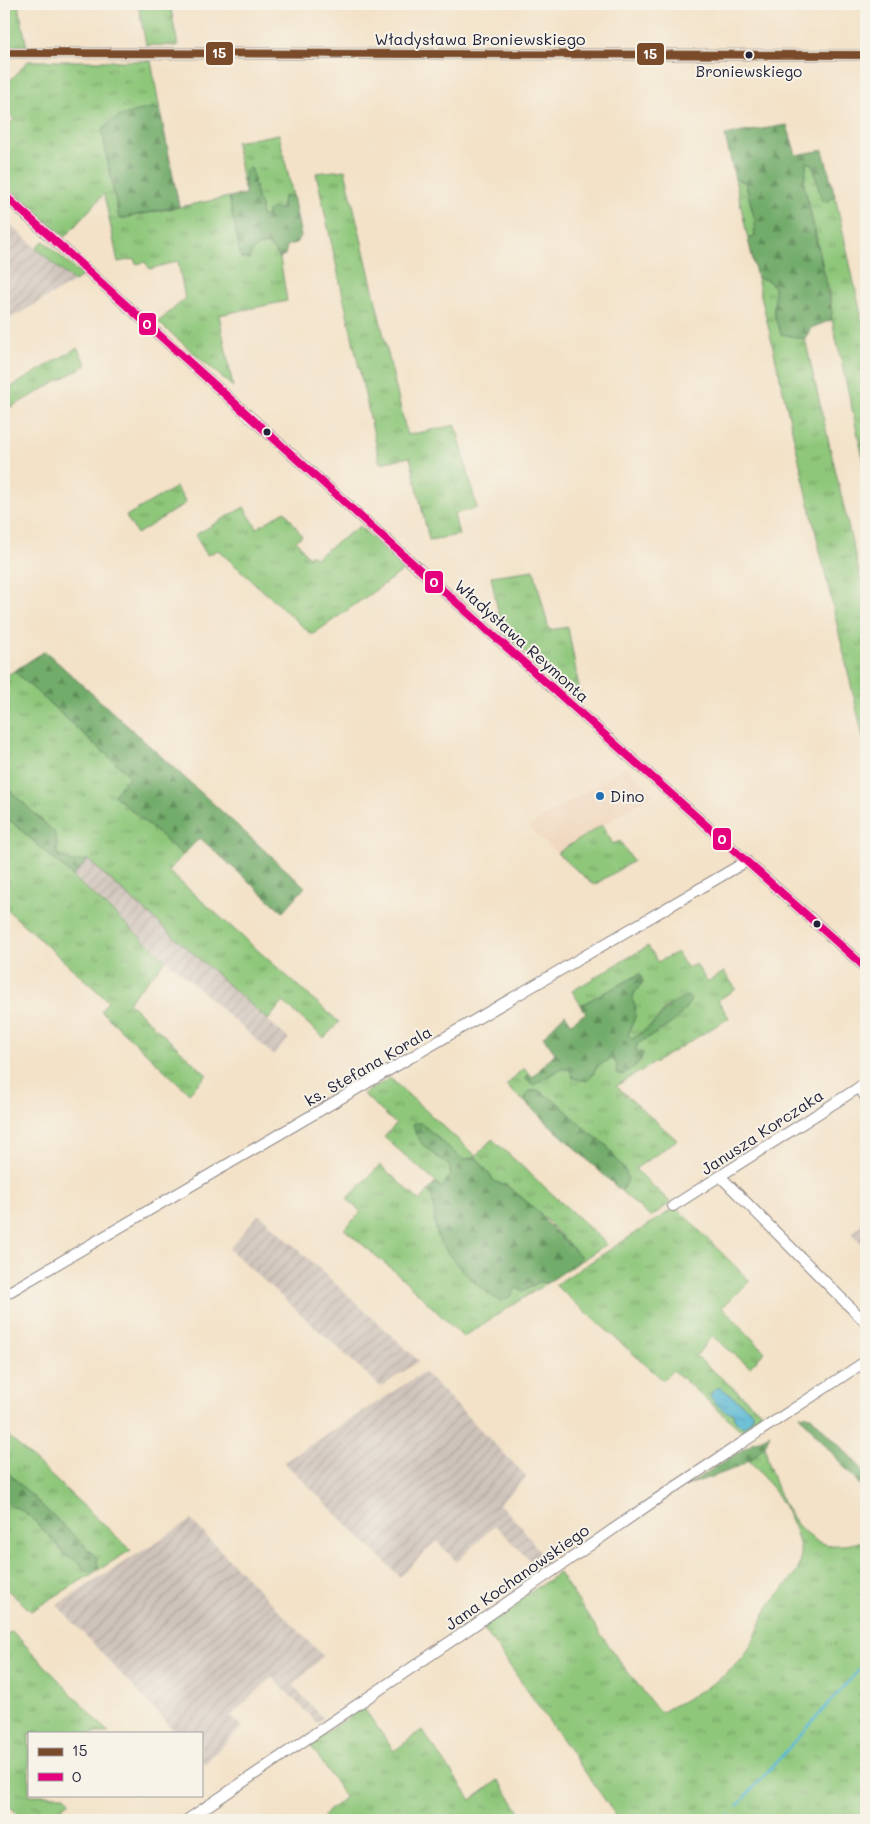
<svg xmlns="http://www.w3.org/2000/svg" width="870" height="1824" viewBox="0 0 870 1824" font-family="Mali,sans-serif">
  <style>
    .built { fill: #f0d6bc }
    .industrial { fill: url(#industrial-furrows) }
    .grass { fill: url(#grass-tufts); stroke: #58745a; fill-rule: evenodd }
    .forest { fill: url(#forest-firs); stroke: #4a6752 }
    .water { fill: url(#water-ripples); stroke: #3c6c87 }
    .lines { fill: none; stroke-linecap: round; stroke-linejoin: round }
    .stream { stroke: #55b7d3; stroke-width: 2.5 }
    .minor-casing { stroke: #8a8282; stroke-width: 12 }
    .minor { stroke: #fff; stroke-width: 10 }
    .bus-1-casing { stroke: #f7f3e8; stroke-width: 11 }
    .bus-2-casing { stroke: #f7f3e8; stroke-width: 11 }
    .bus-1 { stroke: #7a4b2a; stroke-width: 8 }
    .bus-2 { stroke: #e5007d; stroke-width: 8 }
    .bus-dot { fill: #22223b; stroke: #f7f3e8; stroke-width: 2 }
    .poi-dot { fill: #1f6fb2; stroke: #f7f3e8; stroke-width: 2 }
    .labels { text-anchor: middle; stroke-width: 4; stroke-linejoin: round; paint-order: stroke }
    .bus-label { font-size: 15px; fill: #22223b; stroke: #f7f3e8 }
    .street-label { font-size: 16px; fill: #22223b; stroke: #f7f3e8 }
    .poi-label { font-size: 16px; fill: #22223b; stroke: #f7f3e8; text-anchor: start }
    .line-badge { stroke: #f7f3e8; stroke-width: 2 }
    .badge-label { font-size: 14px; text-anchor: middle; font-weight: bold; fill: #fff }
  </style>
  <defs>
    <pattern id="industrial-furrows" width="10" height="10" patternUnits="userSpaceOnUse" patternTransform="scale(1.25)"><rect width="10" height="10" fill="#cec2b9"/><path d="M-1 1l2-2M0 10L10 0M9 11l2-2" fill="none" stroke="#b1a6a0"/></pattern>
    <pattern id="grass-tufts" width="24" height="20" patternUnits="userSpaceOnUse" patternTransform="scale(1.25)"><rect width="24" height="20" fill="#8ec77a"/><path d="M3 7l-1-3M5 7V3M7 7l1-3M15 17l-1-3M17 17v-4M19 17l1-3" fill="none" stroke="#74a165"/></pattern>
    <pattern id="forest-firs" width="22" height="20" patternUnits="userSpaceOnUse" patternTransform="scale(1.25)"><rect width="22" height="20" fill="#72ac6a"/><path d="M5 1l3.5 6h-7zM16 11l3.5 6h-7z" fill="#5d8c58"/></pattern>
    <pattern id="water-ripples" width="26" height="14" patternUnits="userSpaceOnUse" patternTransform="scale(1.25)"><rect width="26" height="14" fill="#55b7d3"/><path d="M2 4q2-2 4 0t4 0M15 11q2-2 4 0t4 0" fill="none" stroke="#4694ac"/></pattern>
  </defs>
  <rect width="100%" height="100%" fill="#f7f3e8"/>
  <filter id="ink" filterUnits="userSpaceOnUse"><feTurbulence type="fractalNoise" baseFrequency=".02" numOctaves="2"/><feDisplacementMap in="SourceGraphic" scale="10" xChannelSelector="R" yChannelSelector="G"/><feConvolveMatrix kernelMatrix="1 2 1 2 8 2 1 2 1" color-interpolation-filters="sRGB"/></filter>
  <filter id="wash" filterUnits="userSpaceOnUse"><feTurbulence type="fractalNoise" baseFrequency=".0096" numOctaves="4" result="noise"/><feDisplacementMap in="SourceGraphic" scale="20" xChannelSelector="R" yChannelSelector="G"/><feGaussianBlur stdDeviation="1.12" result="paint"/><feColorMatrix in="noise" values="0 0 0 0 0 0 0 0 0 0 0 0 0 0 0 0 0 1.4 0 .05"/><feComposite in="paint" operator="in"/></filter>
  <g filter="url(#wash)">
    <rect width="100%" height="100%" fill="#f3e2c8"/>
    <path class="built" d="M625 767 654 794 557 853 528 827Z"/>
    <g class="industrial">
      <path d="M4 219 74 282 4 322Z"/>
      <path d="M88 860 289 1039 273 1055 73 876Z"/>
      <path d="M259 1214 299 1250 419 1361 381 1387 229 1249Z"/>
      <path d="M866 1219V1248L852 1234Z"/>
      <path d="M424 1372 527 1477 499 1504 521 1526 548 1563 539 1570 495 1525 457 1562 436 1541 400 1577 284 1462Z"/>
      <path d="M191 1520 323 1656 293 1686 323 1718 317 1723 272 1677 231 1716 242 1727 205 1763 201 1760V1733H176L57 1605Z"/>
    </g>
    <g class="grass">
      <path d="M4 4H18L27 47 4 46Z"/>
      <path d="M138 4H170L178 46 146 45Z"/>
      <path d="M28 61H151L160 110 151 108 118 117 102 131 119 219 229 197 241 258 258 245 266 244 273 249 280 258 287 301 219 315 233 387 158 322 185 299 178 261 150 269 145 262 136 264 134 259 118 262 104 194 65 237 4 184V131L14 119 4 109V87Z"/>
      <path d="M279 134 293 196 283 197 281 211 266 217 261 215V206L257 199 252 169 245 170 244 189 236 142Z"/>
      <path d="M806 162 813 164 821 199 827 202 835 196 866 337V471L831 316V301L804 184Z"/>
      <path d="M345 170 407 435 456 425 477 508 454 514 459 535 429 540 410 457 380 463 316 173Z"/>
      <path d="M735 179 745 182 755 220V236L748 239Z"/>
      <path d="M44 241 82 276 74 282 36 248Z"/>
      <path d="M757 278C780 280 774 295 774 311 774 318 779 327 781 333L805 339 861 581 866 582V750Z"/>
      <path d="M77 348 87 365 4 411V391Z"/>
      <path d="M176 487 186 503 137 534 126 516Z"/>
      <path d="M244 507 257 528 285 511 302 536 296 540 308 557 312 554 315 558 360 526 404 570 312 635 218 550 207 555 195 535Z"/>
      <path d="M534 570 549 630 568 627 582 704 502 631 491 576Z"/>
      <path d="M14 671 130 776 114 795 183 855 168 871 339 1022 324 1038 283 1002 268 1020 88 860 73 862 57 854V842L54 832 4 785V677Z"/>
      <path d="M4 815 166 960 128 1002 207 1075 189 1093 101 1011 108 1001 4 907Z"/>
      <path d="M602 825 613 844 620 841 633 861 594 885 557 853Z"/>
      <path d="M648 946 658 962 677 952 687 968 696 964 707 982 724 972 736 989 718 1000 729 1018 616 1086 677 1140 635 1169 671 1203 650 1217 621 1191 628 1180 606 1145 590 1133 558 1103 538 1091 527 1092 525 1102 506 1086 523 1068 530 1074 527 1076 538 1082 562 1068 593 1075C597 1064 602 1062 613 1059L617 1065 633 1068 640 1062 643 1053 636 1051 637 1044C662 1030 675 1025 690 1000L668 1005 655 1022 633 1039 628 1036C632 1021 640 1015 632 1000L635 992 643 982 640 974 581 1005 572 991Z"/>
      <path d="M390 1078 476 1156 492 1139 607 1244 574 1265 581 1257 538 1211 506 1185 495 1182 476 1157 463 1160 447 1148 435 1134 437 1157 446 1162 450 1167V1175L442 1188 384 1137 396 1124 363 1094Z"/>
      <path d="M380 1165 420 1201 429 1190C437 1206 432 1224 439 1239 448 1258 483 1295 502 1301L516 1288H530L539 1282 547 1283 463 1337 400 1276 344 1229 361 1212 347 1199Z"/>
      <path d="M676 1207 750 1281 722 1307 765 1352 750 1367 712 1336 696 1356 768 1418 744 1433 673 1370 663 1380 555 1285ZM724 1390 751 1411 752 1419 746 1425H741L734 1418 733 1413 730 1412Z"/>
      <path d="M4 1432 131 1550 31 1611 4 1587V1499L12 1506 18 1508 29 1516 57 1544 63 1554 93 1570 98 1567 97 1558 4 1469Z"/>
      <path d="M765 1446C770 1477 790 1535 825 1544 838 1547 854 1544 866 1540V1814L861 1820H619L481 1625 559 1573 617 1658 656 1708 662 1712C689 1697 720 1683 741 1660 755 1644 759 1623 769 1606 776 1596 796 1576 799 1567 809 1537 770 1480 749 1461Z"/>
      <path d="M12 1631 109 1733H29V1795H65L70 1801 48 1820H24L4 1801V1636Z"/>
      <path d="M363 1707 394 1751 422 1730 471 1800 498 1780 526 1820H327L323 1815 345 1797 310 1744Z"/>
    </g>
    <g class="forest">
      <path d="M151 108 160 110 179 206 119 219 102 131C113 115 133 112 151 108Z"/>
      <path d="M787 125 796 155 823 150 835 196 827 202 821 199 813 164 807 162 804 184 832 312 831 320 811 328 805 339 781 334C779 327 774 318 774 311 774 295 780 280 757 278L748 239 755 236V220L745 182 735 179 725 135Z"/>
      <path d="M248 167 252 169 257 199 261 206V215L266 217 267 211 273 208 281 210 283 197 293 196 301 236 296 243 287 246 285 255 280 258 273 249 266 244C256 246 252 249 249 259L241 258 229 197 245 194V170Z"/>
      <path d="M45 651 305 887 283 912 200 838 183 855 114 795 130 776 14 671Z"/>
      <path d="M4 785 54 832 57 842V854L73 862 88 860 73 876 4 815Z"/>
      <path d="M640 974 643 982 635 992 632 999C640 1015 632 1021 628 1036L633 1039C640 1034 648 1028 655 1022 667 1010 669 1001 688 996L691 1000C675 1026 662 1029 637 1044L636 1051 643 1053C639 1065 632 1069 622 1075L616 1073 617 1065 613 1059C593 1065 599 1068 587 1081L573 1078 570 1070 562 1068 534 1085 525 1079 530 1074 533 1077 555 1053 543 1037 565 1014 571 1023 586 1013 581 1005Z"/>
      <path d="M538 1090 558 1103 590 1133 606 1145 626 1172 628 1180 621 1191 525 1102 527 1092Z"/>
      <path d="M413 1123H421L463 1160 476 1157 495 1182 506 1185 538 1211 545 1221 581 1257 574 1265 547 1283 539 1282 523 1291 516 1288 511 1296 502 1301C483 1295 448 1258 439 1239 432 1224 437 1206 429 1190L435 1183 442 1188 450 1175V1167L422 1144 415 1133Z"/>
      <path d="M799 1415 811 1416 866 1473V1492Z"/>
      <path d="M770 1434C768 1438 766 1444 763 1448 741 1471 717 1474 688 1485L754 1442Z"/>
      <path d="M4 1469 97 1558 98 1567 91 1572 84 1570 80 1563 63 1554 57 1544 29 1516 18 1508 12 1507 4 1499Z"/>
    </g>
    <path class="water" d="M720 1387 751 1411C755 1417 749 1423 743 1427 738 1424 733 1418 733 1413 724 1413 716 1404 710 1396L713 1391Z"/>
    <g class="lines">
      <g class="stream">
        <path d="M737 1806 866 1662"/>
        <path d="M725 1820 729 1815"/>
      </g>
    </g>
  </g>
  <g filter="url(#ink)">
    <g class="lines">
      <defs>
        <g id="minor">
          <path d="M4 53 866 55"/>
          <path d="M4 195 372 527 866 968"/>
          <path d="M859 1087 866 1098"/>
          <path d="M721 1177 866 1323"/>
          <path d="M673 1206 866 1083"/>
          <path d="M4 1295 747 861"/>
          <path d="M187 1820 463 1633 657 1499 866 1361"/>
        </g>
      </defs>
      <use href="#minor" class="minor-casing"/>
      <use href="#minor" class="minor"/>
      <defs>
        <path id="bus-1" d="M4 53 866 55"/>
        <path id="bus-2" d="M4 195 372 527 866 968"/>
      </defs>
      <use href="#bus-1" class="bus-1-casing"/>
      <use href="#bus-2" class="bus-2-casing"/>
      <use href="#bus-1" class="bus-1"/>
      <use href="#bus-2" class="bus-2"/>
    </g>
  </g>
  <g class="bus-dot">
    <circle cx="749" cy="55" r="4.5"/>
    <circle cx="267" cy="432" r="4.5"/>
    <circle cx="817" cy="924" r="4.5"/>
  </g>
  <circle class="poi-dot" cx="600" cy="796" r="5"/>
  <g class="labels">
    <g class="bus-label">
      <text x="749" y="77">Broniewskiego</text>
    </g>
    <g class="street-label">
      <text x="480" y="45">Władysława Broniewskiego</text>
      <text transform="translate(522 641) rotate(42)" y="6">Władysława Reymonta</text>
      <text transform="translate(368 1066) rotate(-30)" y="6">ks. Stefana Korala</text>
      <text transform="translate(762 1132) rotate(-33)" y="6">Janusza Korczaka</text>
      <text transform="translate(517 1577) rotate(-35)" y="6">Jana Kochanowskiego</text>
    </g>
    <g class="poi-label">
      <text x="610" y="802">Dino</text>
    </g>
  </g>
  <g class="line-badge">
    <rect x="205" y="41" width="29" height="25" rx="5" fill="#7a4b2a"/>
    <rect x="636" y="42" width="29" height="24" rx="5" fill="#7a4b2a"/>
    <rect x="138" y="312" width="19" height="24" rx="5" fill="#e5007d"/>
    <rect x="424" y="570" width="20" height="24" rx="5" fill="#e5007d"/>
    <rect x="712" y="827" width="20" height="24" rx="5" fill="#e5007d"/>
  </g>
  <g class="badge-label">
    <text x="219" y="58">15</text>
    <text x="650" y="59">15</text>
    <text x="147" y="329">0</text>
    <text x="434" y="587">0</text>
    <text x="722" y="844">0</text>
  </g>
  <rect width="870" height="1824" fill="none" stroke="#f7f3e8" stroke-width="20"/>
  <rect x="28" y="1732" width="175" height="65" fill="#f7f3e8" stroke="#a29fa3"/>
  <rect x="38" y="1748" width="25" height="8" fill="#7a4b2a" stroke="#a29fa3"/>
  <text x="72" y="1756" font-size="15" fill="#22223b">15</text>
  <rect x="38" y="1773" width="25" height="8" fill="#e5007d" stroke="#a29fa3"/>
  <text x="72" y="1782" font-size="15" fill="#22223b">0</text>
</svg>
